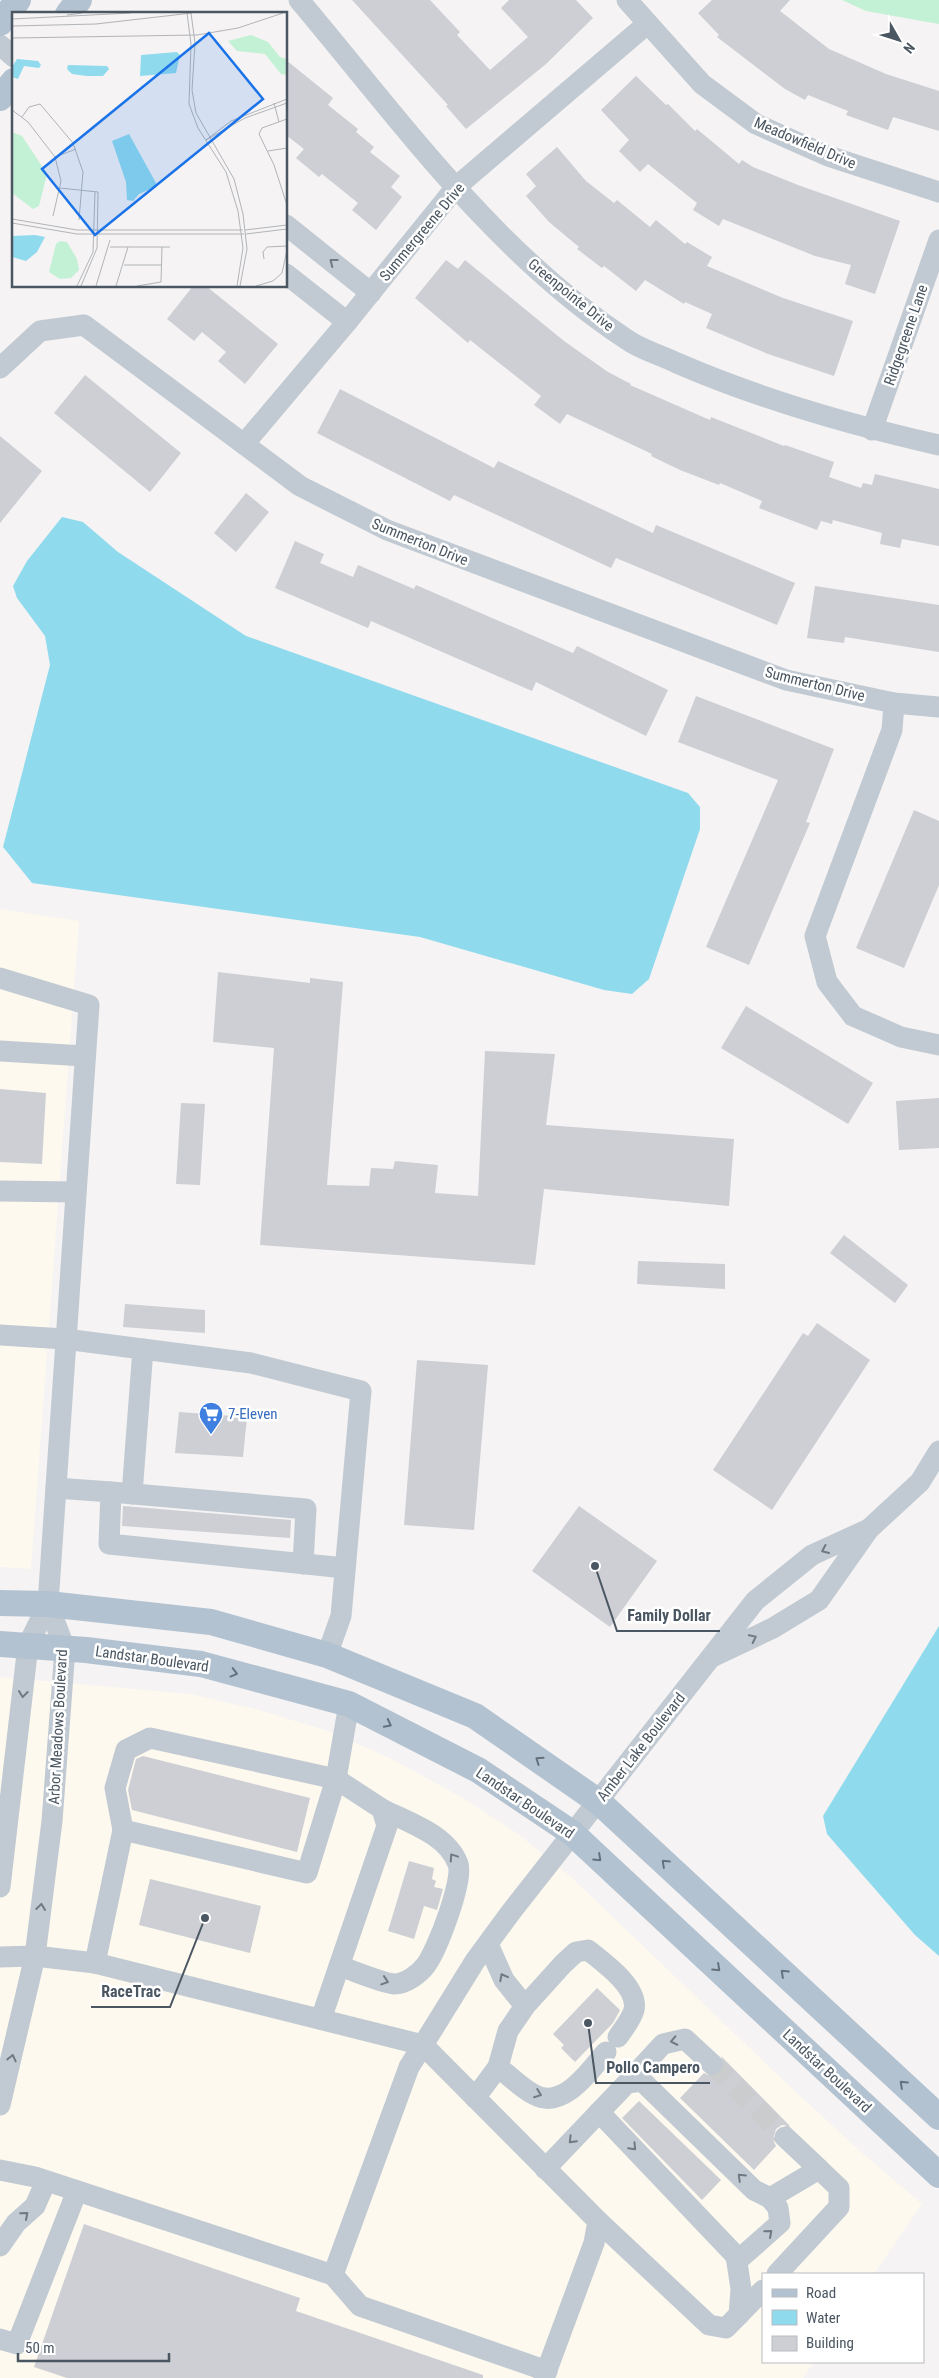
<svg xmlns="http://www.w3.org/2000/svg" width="939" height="2378" viewBox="0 0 939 2378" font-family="'Roboto Condensed',sans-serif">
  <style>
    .commercial { fill: #fdf9ef }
    .green { fill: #c3f1d5 }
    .water { fill: #90daee }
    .building { fill: #cdcfd5 }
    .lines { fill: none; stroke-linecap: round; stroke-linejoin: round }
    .minor-tunnel { stroke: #caccce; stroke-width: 21; stroke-dasharray: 21 11; stroke-linecap: butt }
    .minor { stroke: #c1cad2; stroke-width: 21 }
    .major { stroke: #b3c2d1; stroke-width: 26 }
    .oneway { stroke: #6e7983 }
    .oneway2 { stroke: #64717d }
    .labels { text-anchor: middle; stroke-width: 5; stroke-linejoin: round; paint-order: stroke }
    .street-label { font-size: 15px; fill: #4a5661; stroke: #fff }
    .shop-label { font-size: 15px; fill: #366cbe; stroke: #fff; text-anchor: start }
    .inset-road { fill: none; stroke: #b1b4b9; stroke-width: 1 }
    .view { fill: #1a73e8; fill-opacity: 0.15; stroke: #1a73e8; stroke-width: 2.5 }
    .inset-edge { fill: none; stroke: #4a5661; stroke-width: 2.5 }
    .leader { fill: none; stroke: #4a5661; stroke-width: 2 }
    .callout-dot { fill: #4a5661; stroke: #fff; stroke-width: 2 }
    .callout-label { font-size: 16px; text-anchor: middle; font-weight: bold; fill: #4a5661; stroke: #fff; stroke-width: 5; stroke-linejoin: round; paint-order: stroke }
  </style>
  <rect width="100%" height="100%" fill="#f5f3f3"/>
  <g class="commercial">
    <path d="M0 909 79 921 31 1569 0 1567Z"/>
    <path d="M0 1677 190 1694 259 1710 325 1730 390 1758 463 1798 518 1834 570 1876 784 2081 861 2152 922 2204 874 2274H763V2362H814L803 2378H0Z"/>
  </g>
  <path class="green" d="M842 0H939V24L866 11Z"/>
  <g class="water">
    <path d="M62 517 83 522 118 552 246 636 688 793 700 807V829L649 979 632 994 604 990 420 937 32 883 3 847 50 665 45 636 17 598 13 586 27 561Z"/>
    <path d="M939 1626V1956L915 1935 827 1834 823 1816Z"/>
  </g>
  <g class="building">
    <path d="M352 0H430L460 32 457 35 490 70 528 37 501 8 509 0H576L593 18 546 64 466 129 446 106 448 105Z"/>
    <path d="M712 0H790L780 11 829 49 886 74 939 91V131L893 117 888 130 846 115 848 111 808 95 805 100 785 89 717 37 719 35 698 13Z"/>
    <path d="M286 60 333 98 328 105 358 129 356 132 374 147 370 152 400 176 391 187 402 197 376 230 352 210 358 203 322 174 319 177 296 158 304 149 286 135Z"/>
    <path d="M636 76 666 105 668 104 695 131 697 129 739 164 742 160 753 167 798 185 900 221 875 294 845 284 851 265 815 256 723 219 719 226 693 210 697 203 648 164 640 172 619 151 629 140 601 110Z"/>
    <path d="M557 147 586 181 614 203 617 200 650 227 656 220 685 244 687 242 712 257 707 266 783 298 853 321 834 376 768 354 706 328 712 314 685 302 684 304 645 280 636 291 604 266 602 268 577 249 579 247 549 222 526 196 536 186 526 174Z"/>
    <path d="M446 260 458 269 465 260 564 341 608 372 631 384 630 385 710 420 711 417 784 446 785 445 834 462 829 477 861 488 863 483 872 485 875 474 939 489V546L902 539 900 548 880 544 882 533 833 520 832 524 821 521 817 530 759 508 762 501 720 483 719 485 680 470 651 456 652 454 567 414 560 424 534 405 541 396 470 340 468 343 415 298Z"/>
    <path d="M193 286H206L278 344 245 384 218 361 226 352 202 332 194 341 167 319Z"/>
    <path d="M85 375 181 453 150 492 54 413Z"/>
    <path d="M340 389 494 468 498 461 653 533 656 525 795 583 777 625 616 558 611 568 454 495 450 501 317 433Z"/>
    <path d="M0 436 42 471 0 523Z"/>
    <path d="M246 493 269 512 236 552 214 533Z"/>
    <path d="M295 541 324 554 320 563 353 577 358 565 414 589 416 585 573 653 577 646 668 690 646 736 536 682 532 691 371 621 368 628 275 588Z"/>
    <path d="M815 586 939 605V652L845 637 844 643 807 638Z"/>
    <path d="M696 696 834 749 806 822 810 823 749 965 706 947 778 780 678 742Z"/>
    <path d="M914 810 939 821V885L904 968 856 948Z"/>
    <path d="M218 972 310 983V978L343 982 327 1185 369 1186 371 1168 393 1169 395 1161 438 1165 435 1193 478 1196 485 1051 555 1054 546 1125 734 1139 729 1206 544 1189 535 1265 260 1245 274 1048 213 1042Z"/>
    <path d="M746 1006 873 1083 848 1124 721 1048Z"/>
    <path d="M0 1089 46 1093 42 1164 0 1162Z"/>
    <path d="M939 1098V1148L899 1150 896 1101Z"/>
    <path d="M181 1103 205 1104 200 1185 176 1184Z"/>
    <path d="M844 1235 908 1285 895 1303 830 1253Z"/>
    <path d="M638 1261 725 1264V1289L637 1284Z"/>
    <path d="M125 1304 205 1310V1333L123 1327Z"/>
    <path d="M817 1323 870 1360 772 1510 713 1470 803 1333 808 1336Z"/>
    <path d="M417 1360 488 1365 474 1530 404 1525Z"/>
    <path d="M179 1412 247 1417 243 1457 175 1453Z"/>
    <path d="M123 1506 291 1520 290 1538 122 1526Z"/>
    <path d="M579 1506 657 1561 610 1627 532 1571Z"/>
    <path d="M143 1756 310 1798 297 1852 132 1810 128 1790 136 1759Z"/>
    <path d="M409 1861 434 1868 432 1879 436 1881 434 1887 443 1889 437 1910 424 1906 414 1939 388 1931Z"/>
    <path d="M150 1879 261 1906 250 1953 139 1925Z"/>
    <path d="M597 1988 620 2010 613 2023 575 2062 561 2048 564 2045 553 2034Z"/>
    <path d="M721 2056 790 2126 782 2125 776 2129 773 2140 776 2146 754 2170 680 2098 704 2073 710 2076 721 2073 724 2066Z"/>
    <path d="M639 2101 721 2180 702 2200 622 2118Z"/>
    <path d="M84 2224 300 2298 296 2311 483 2375V2378H67L34 2367Z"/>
  </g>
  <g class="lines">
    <path class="minor-tunnel" d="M712 2064 785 2137"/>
    <g class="minor">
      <path d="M299 0C400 120 494 252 626 339 641 350 661 355 677 363 760 399 850 425 939 445"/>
      <path d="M627 0 702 84 756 124 828 156 939 192"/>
      <path d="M0 45 14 57"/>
      <path d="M286 225 371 293"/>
      <path d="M286 274 347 322"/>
      <path d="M0 368 40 331 84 325 300 486 387 530 786 680 894 703 939 707"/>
      <path d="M872 430 939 240"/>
      <path d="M244 444 347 322 456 187 647 24"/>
      <path d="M894 703 892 730 815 936 827 982 853 1016 901 1037 939 1045"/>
      <path d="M0 978 89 1005 48 1604 28 1645 0 1887"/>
      <path d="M0 1051 85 1056"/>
      <path d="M0 1191 76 1192"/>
      <path d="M0 1335 65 1339 251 1363 361 1391 341 1616 327 1655"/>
      <path d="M56 1488 111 1492 109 1544 345 1568"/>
      <path d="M111 1492 306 1509 303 1564"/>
      <path d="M132 1494 143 1349"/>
      <path d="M714 1656 773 1628 819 1600 869 1529 920 1482 939 1451"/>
      <path d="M123 1830 115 1788 126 1750 150 1738 336 1779 382 1809 387 1826 321 2019"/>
      <path d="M488 1944 504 1980 525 2006"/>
      <path d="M0 1957 35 1956 95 1963 123 1830 307 1873 336 1779 349 1704"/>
      <path d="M95 1963 423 2045 409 2067 333 2275"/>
      <path d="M339 1966C352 1970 382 1983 394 1984 406 1984 419 1974 426 1965 437 1950 464 1880 458 1864 447 1834 407 1822 382 1809"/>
      <path d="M498 2067C510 2076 522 2089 535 2095 564 2110 590 2070 606 2052"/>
      <path d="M627 2083 663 2044 685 2039 712 2064"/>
      <path d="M475 2098 498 2067 508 2031 525 2006 563 1964 576 1952 588 1950C603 1962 639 1987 634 2010 631 2020 624 2028 618 2037"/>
      <path d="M0 2105 35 1956 52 1821 65 1649 48 1604"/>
      <path d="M599 2112 736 2256 741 2289 739 2315"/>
      <path d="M785 2137 819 2169"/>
      <path d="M545 2169 627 2083 642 2081 754 2190 770 2198 819 2169 839 2188V2207L777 2274"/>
      <path d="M0 2170 35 2177 333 2275 360 2306 547 2371"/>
      <path d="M598 2221 709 2325 726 2328 763 2290"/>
      <path d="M0 2246 16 2223 35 2206 46 2181"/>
      <path d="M737 2261 780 2223 778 2208 770 2198"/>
      <path d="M0 2339 17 2344 77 2191"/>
      <path d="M544 2378 594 2243 598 2221 423 2045 475 1961 511 1912 755 1601 812 1555 869 1529"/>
    </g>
    <g class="major">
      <path d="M68 14 79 0"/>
      <path d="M0 23 18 0"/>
      <path d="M0 98 14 81"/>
      <path d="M0 1603 48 1604 211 1622 327 1655 475 1716 599 1802 939 2117"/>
      <path d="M0 1644 86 1650 201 1664 349 1704 478 1770 572 1833 939 2175"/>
    </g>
  </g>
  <defs><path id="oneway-chevron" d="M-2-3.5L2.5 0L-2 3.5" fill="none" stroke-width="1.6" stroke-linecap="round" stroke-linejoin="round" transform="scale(1.25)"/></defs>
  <g class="oneway">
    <use href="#oneway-chevron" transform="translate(333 262) rotate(-142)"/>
    <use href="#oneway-chevron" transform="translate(825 1550) rotate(156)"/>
    <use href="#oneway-chevron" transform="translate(753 1638) rotate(-26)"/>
    <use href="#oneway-chevron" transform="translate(23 1694) rotate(97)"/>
    <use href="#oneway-chevron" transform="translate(453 1857) rotate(-124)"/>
    <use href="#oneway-chevron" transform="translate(41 1907) rotate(-83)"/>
    <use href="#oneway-chevron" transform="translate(503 1977) rotate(-118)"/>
    <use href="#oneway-chevron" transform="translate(385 1981) rotate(18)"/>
    <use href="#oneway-chevron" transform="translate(674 2041) rotate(168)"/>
    <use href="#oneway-chevron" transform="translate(12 2058) rotate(-77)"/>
    <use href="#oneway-chevron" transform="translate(538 2094) rotate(21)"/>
    <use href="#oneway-chevron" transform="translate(572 2140) rotate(134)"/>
    <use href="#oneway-chevron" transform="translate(633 2147) rotate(46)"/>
    <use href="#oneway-chevron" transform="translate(741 2177) rotate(-136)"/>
    <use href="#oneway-chevron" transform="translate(25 2215) rotate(-41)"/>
    <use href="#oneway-chevron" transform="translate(769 2233) rotate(-41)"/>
  </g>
  <g class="oneway2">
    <use href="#oneway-chevron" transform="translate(234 1673) rotate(15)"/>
    <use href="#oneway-chevron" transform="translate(388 1724) rotate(27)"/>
    <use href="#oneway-chevron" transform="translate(539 1760) rotate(-145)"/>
    <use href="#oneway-chevron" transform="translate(598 1858) rotate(43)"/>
    <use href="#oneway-chevron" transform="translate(665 1863) rotate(-137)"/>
    <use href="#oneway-chevron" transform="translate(717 1968) rotate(43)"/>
    <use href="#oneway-chevron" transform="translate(784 1973) rotate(-137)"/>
    <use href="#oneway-chevron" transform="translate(903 2084) rotate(-137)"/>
  </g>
  <defs>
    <symbol id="supermarket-pin" viewBox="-11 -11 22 30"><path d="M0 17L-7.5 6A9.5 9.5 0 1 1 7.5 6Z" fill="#3f7fe0" stroke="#fff"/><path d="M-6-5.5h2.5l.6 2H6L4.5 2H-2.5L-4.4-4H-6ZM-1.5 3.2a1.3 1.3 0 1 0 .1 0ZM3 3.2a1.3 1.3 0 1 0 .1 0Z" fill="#fff"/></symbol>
  </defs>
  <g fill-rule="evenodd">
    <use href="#supermarket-pin" x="197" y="1400" width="28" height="38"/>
  </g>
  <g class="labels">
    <g class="street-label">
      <text transform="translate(805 143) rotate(23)" y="5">Meadowfield Drive</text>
      <text transform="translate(422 232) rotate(-50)" y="5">Summergreene Drive</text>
      <text transform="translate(571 295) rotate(39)" y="5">Greenpointe Drive</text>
      <text transform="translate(906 335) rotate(-71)" y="5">Ridgegreene Lane</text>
      <text transform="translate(420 542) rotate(22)" y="5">Summerton Drive</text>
      <text transform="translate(815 684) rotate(14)" y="5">Summerton Drive</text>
      <text transform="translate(152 1659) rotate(8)" y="5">Landstar Boulevard</text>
      <text transform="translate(58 1727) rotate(-87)" y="5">Arbor Meadows Boulevard</text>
      <text transform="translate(641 1747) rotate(-52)" y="5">Amber Lake Boulevard</text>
      <text transform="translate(525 1803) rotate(34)" y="5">Landstar Boulevard</text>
      <text transform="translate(827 2071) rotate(43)" y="5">Landstar Boulevard</text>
    </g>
    <g class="shop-label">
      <text x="228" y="1419">7-Eleven</text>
    </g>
  </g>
  <g transform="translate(12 12)">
    <rect width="275" height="275" fill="#f5f3f3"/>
    <path d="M239 23 256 30 268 45 275 47V63L269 62 253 42 225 39 216 29ZM0 120 10 124 35 162 27 194 21 197 0 181ZM48 229 55 230 65 247 67 258 59 266 48 267 37 260 44 232Z" fill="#c3f1d5"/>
    <path d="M165 40 168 43 164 61 128 64 129 43ZM5 47 26 49 29 53 27 56 12 54 6 67 0 65V55ZM56 53 95 54 97 57 91 64H75L60 62 55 57ZM117 122 144 171 143 175 127 182 121 189 115 188 114 170 100 129ZM0 224 23 223 33 225 25 240 14 249 0 245Z" fill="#90daee"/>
    <path class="inset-road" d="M175 1 179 32 177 92 186 116 214 160 226 199 231 236 225 274M179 1 183 31 180 78 184 101 222 167 231 202 235 237 228 274M55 3 70 1M0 7 119 1M0 14 84 12 180 1M0 26 185 23 226 16 271 1M262 91 267 110M0 98 16 110 43 145 49 169 41 204M10 105 17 95 28 92 61 131 71 160 67 208M275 107 250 116 247 122 262 153 275 193M194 128 219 109 275 87M194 128 233 106 275 91M256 139 275 136M43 145 64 137M48 176 86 180 85 236 69 274M0 207 65 218H231M0 211 65 222H232M233 218 275 213M234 222 275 217M98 235H158M252 247 251 240 255 235 275 234M112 253H150M149 270 150 235M65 274 81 240 83 180M84 274 98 228M104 274 116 235M125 274 149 270M244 274 261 269 270 261 275 238"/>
    <path class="view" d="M197 21 251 87 83 223 30 157Z"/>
    <rect width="275" height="275" class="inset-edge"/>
  </g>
  <path class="leader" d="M595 1566L617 1631H720M205 1918L170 2007H91M588 2023L596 2083H710"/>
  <g class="callout-dot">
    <circle cx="595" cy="1566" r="5"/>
    <circle cx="205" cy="1918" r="5"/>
    <circle cx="588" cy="2023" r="5"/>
  </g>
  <g class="callout-label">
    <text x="669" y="1621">Family Dollar</text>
    <text x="131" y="1997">RaceTrac</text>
    <text x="653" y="2073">Pollo Campero</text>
  </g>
  <rect x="762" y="2273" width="162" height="90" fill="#ffffff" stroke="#b7bbc0"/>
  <rect x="772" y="2289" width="25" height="8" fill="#b3c2d1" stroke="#b7bbc0"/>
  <text x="806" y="2298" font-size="15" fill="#4a5661">Road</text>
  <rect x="772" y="2310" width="25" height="15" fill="#90daee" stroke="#b7bbc0"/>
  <text x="806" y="2323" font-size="15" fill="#4a5661">Water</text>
  <rect x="772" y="2336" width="25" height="15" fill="#cdcfd5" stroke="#b7bbc0"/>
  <text x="806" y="2348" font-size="15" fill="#4a5661">Building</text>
  <g transform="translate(899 40) rotate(129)" stroke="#ffffff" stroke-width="4" paint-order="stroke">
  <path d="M0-4L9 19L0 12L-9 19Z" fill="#4a5661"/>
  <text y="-8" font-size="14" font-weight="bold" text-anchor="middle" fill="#4a5661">N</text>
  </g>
  <path d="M18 2353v8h151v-8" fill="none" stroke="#4a5661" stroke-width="2.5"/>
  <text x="25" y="2353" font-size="15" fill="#4a5661" stroke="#ffffff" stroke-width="4" paint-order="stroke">50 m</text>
</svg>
